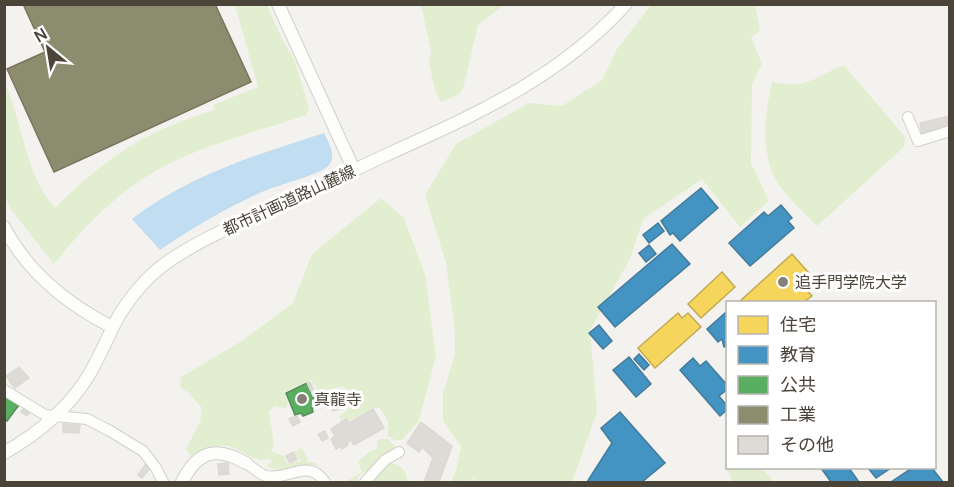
<svg xmlns="http://www.w3.org/2000/svg" width="954" height="487" viewBox="0 0 954 487" font-family="Manrope,'Noto Sans JP',sans-serif">
  <style>
    .green { fill: #e1eecf }
    .water { fill: #c0ddf1 }
    .homes { fill: #f6d55c; stroke: #c3aa52; stroke-width: 1.5 }
    .schools { fill: #4393c3; stroke: #457b9a; stroke-width: 1.5 }
    .public { fill: #5aae61; stroke: #568e55; stroke-width: 1.5 }
    .industry { fill: #8c8c6e; stroke: #78765e; stroke-width: 1.5 }
    .building { fill: #dedbd6; stroke: #dcd9d4; stroke-width: 1.5 }
    .lines { fill: none; stroke-linecap: round; stroke-linejoin: round }
    .minor-casing { stroke: #d2d0cb; stroke-width: 12 }
    .tertiary-casing { stroke: #d2d0cb; stroke-width: 14 }
    .minor { stroke: #fdfdfc; stroke-width: 10 }
    .tertiary { stroke: #fdfdfc; stroke-width: 12 }
    .poi-dot { fill: #868178; stroke: #fff; stroke-width: 2 }
    .labels { text-anchor: middle; stroke-width: 6; stroke-linejoin: round; paint-order: stroke }
    .street-label { font-size: 16px; fill: #4b4439; stroke: #fff }
    .poi-label { font-size: 16px; fill: #4b4439; stroke: #fff; text-anchor: start }
  </style>
  <rect width="100%" height="100%" fill="#f4f2ee"/>
  <g class="green">
    <path d="M235 5H267L283 41 295 61 309 109 306 115C256 132 191 148 147 176 111 199 81 230 54 264L12 211 5 197V84C24 125 24 173 55 208 105 158 146 130 215 110L213 105 258 87Z"/>
    <path d="M421 5H504L478 25 463 89 459 94 441 102 435 90 429 63 431 51Z"/>
    <path d="M651 5H755L760 31 751 37 762 64 752 85 751 163 769 201 740 227 702 179 643 219 630 259 590 330 597 412 572 482H473L476 476 470 482H451L456 471 461 446 443 421V394L455 354V332L446 263 425 195 456 144 529 103 562 106 602 80 617 49Z"/>
    <path d="M844 65 905 137 904 147 817 226C805 213 784 195 776 180 760 149 765 114 772 82 808 89 813 78 844 65Z"/>
    <path d="M381 198 404 218 425 275 436 356 419 421 402 440H395L388 436V421L380 408H373L349 421 347 418 341 420 339 416 346 411 354 399 350 391 341 386 325 391H318L311 380 284 392 288 402 286 408 274 406 269 412 274 444 271 451 284 456 287 463 290 464 297 461 301 462 294 452 302 448 308 459 306 461 316 463 317 465C301 466 282 474 267 467V465L272 462 269 458C254 465 243 448 228 446 215 444 203 449 191 456L186 449 200 422 202 408 189 393 180 387 181 377 242 341 293 303 312 254Z"/>
    <path d="M381 439H388L396 448 368 472 365 471 357 478 358 482H345L362 472 358 462 370 451 377 449V441Z"/>
    <path d="M727 460 728 468H761L774 482H733L726 468Z"/>
    <path d="M389 463C401 464 406 471 408 482H372Z"/>
  </g>
  <path class="water" d="M324 133C329 144 338 157 327 167 320 174 275 186 262 192 226 208 192 228 160 250L132 219C189 175 256 155 324 133Z"/>
  <g class="homes">
    <path d="M792 254 808 272 798 281 812 296 804 302H739Z"/>
    <path d="M722 272 735 287 701 318 688 304Z"/>
    <path d="M678 313 682 318 688 313 701 327 655 368 638 348Z"/>
  </g>
  <g class="schools">
    <path d="M701 188 718 208 680 241 673 233 670 235 661 221Z"/>
    <path d="M781 205 792 218 788 221 794 228 750 266 729 243 764 212 768 216Z"/>
    <path d="M658 223 664 231 649 243 643 235Z"/>
    <path d="M672 244 690 264 615 327 598 307Z"/>
    <path d="M649 245 656 254 646 262 639 253Z"/>
    <path d="M725 313 728 316V345L724 347 722 339 718 342 707 329Z"/>
    <path d="M599 325 612 341 603 349 589 333Z"/>
    <path d="M639 354 649 365 644 370 634 359Z"/>
    <path d="M629 357 651 384 636 397 613 370Z"/>
    <path d="M693 358 700 366 706 361 728 386V389L719 396 728 407V409L720 416 680 370Z"/>
    <path d="M620 412 665 463 642 482H587L612 443 601 428Z"/>
    <path d="M821 468H849L859 482H831Z"/>
    <path d="M868 468H891L876 478Z"/>
    <path d="M912 468H932L943 482H891Z"/>
  </g>
  <g class="public">
    <path d="M307 383 317 406 312 408 313 412 303 416 301 413 295 415 286 393Z"/>
    <path d="M4 394 19 405 7 421 4 418Z"/>
  </g>
  <path class="industry" d="M23 4H215L251 82 54 172 7 69 45 52Z"/>
  <g class="building">
    <path d="M950 116V129L922 135 920 123Z"/>
    <path d="M19 367 29 378 15 388 9 381 14 386 25 376Z"/>
    <path d="M18 368 25 376 14 386 6 376Z"/>
    <path d="M310 382 316 394 313 396 307 383Z"/>
    <path d="M341 389 347 406 333 411 327 394Z"/>
    <path d="M25 407 31 411 27 416 21 412Z"/>
    <path d="M373 409 384 428 354 445 341 422 346 419 349 423Z"/>
    <path d="M297 416 300 422 293 426 289 419Z"/>
    <path d="M342 422 351 440 347 443 348 445 342 449 341 446 336 449 331 439 335 436 331 429Z"/>
    <path d="M421 422 452 446 439 482H424L433 458 422 447 419 452 407 443Z"/>
    <path d="M63 424 80 425 79 433 63 432Z"/>
    <path d="M325 431 328 438 322 441 318 434Z"/>
    <path d="M293 452 297 459 290 463 286 456Z"/>
    <path d="M228 463 229 474 219 475 218 464Z"/>
    <path d="M146 464 150 468 142 478 138 475Z"/>
  </g>
  <g class="lines">
    <defs>
      <g id="minor">
        <path d="M908 117 918 141 950 131"/>
        <path d="M4 390 45 415 87 419 110 431 143 451 156 468 163 482"/>
        <path d="M246 463C252 467 259 474 266 476 290 481 306 457 325 482"/>
        <path d="M365 482 385 460 399 452"/>
      </g>
      <g id="tertiary">
        <path d="M278 4 354 170"/>
        <path d="M4 227C28 273 67 304 112 327"/>
        <path d="M4 453C37 434 67 410 87 378 97 362 104 346 112 329 123 305 145 278 166 263 206 235 252 218 296 198 326 184 356 169 386 155 475 115 559 78 626 4"/>
        <path d="M182 482C197 452 215 445 246 463"/>
      </g>
    </defs>
    <use href="#minor" class="minor-casing"/>
    <use href="#tertiary" class="tertiary-casing"/>
    <use href="#minor" class="minor"/>
    <use href="#tertiary" class="tertiary"/>
  </g>
  <g class="poi-dot">
    <circle cx="783" cy="282" r="6"/>
    <circle cx="302" cy="399" r="6"/>
  </g>
  <g class="labels">
    <g class="street-label">
      <text transform="translate(289 200) rotate(-25)" y="6">都市計画道路山麓線</text>
    </g>
    <g class="poi-label">
      <text x="795" y="288">追手門学院大学</text>
      <text x="314" y="405">真龍寺</text>
    </g>
  </g>
  <rect width="954" height="487" fill="none" stroke="#4b4439" stroke-width="12"/>
  <rect x="726" y="301" width="210" height="168" fill="#ffffff" stroke="#b7b4b0" stroke-width="1.5"/>
  <rect x="738" y="316" width="30" height="18" fill="#f6d55c" stroke="#b7b4b0" stroke-width="1.5"/>
  <text x="780" y="331" font-size="18" fill="#4b4439">住宅</text>
  <rect x="738" y="346" width="30" height="18" fill="#4393c3" stroke="#b7b4b0" stroke-width="1.5"/>
  <text x="780" y="361" font-size="18" fill="#4b4439">教育</text>
  <rect x="738" y="376" width="30" height="18" fill="#5aae61" stroke="#b7b4b0" stroke-width="1.5"/>
  <text x="780" y="391" font-size="18" fill="#4b4439">公共</text>
  <rect x="738" y="406" width="30" height="18" fill="#8c8c6e" stroke="#b7b4b0" stroke-width="1.5"/>
  <text x="780" y="421" font-size="18" fill="#4b4439">工業</text>
  <rect x="738" y="436" width="30" height="18" fill="#dedbd6" stroke="#b7b4b0" stroke-width="1.5"/>
  <text x="780" y="451" font-size="18" fill="#4b4439">その他</text>
  <g transform="translate(48 48) rotate(330)" stroke="#ffffff" stroke-width="4.5" paint-order="stroke">
  <path d="M0-4.5L10 22L0 15L-10 22Z" fill="#4b4439"/>
  <text y="-9" font-size="16" font-weight="bold" text-anchor="middle" fill="#4b4439">N</text>
  </g>
</svg>
